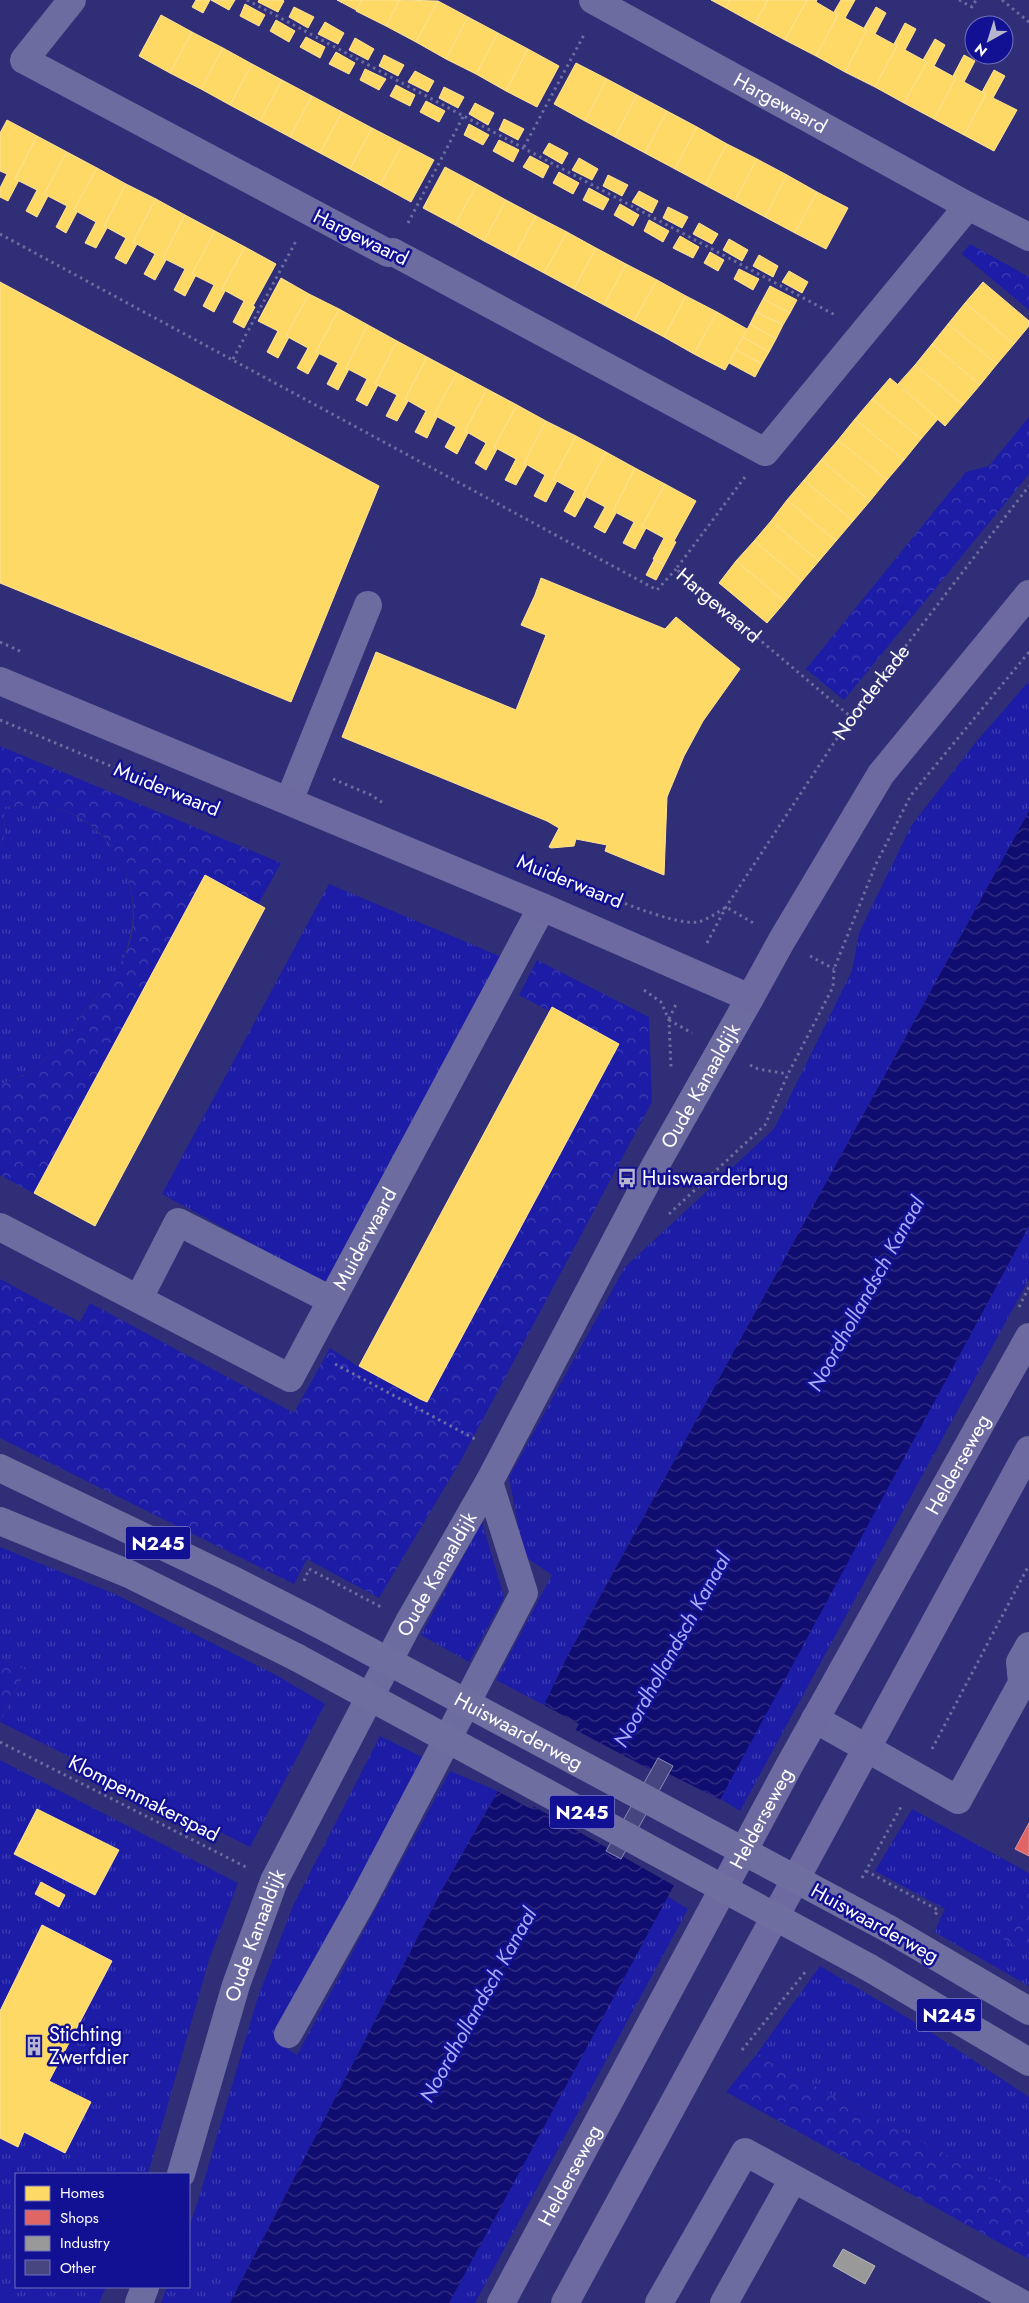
<svg xmlns="http://www.w3.org/2000/svg" width="1029" height="2303" viewBox="0 0 1029 2303" font-family="Jost,sans-serif">
  <style>
    .grass { fill: url(#grass-tufts) }
    .forest { fill: url(#forest-crowns) }
    .water { fill: url(#water-waves) }
    .pier { fill: #302e76 }
    .homes { fill: #ffd966; stroke: #ffe494 }
    .shops { fill: #e06666; stroke: #e99494 }
    .industry { fill: #999; stroke: #b8b8b8 }
    .building { fill: #474681; stroke: #8c8cb6 }
    .lines { fill: none; stroke-linecap: round; stroke-linejoin: round }
    .path { stroke: #6c6ca1; stroke-width: 3; stroke-dasharray: 2.5 4; stroke-linecap: butt }
    .minor { stroke: #6c6ca1; stroke-width: 28 }
    .major { stroke: #6c6aa0; stroke-width: 28 }
    .highway { stroke: #6f6ea1; stroke-width: 28 }
    .highway-bridge { stroke: #6f6ea1; stroke-width: 28 }
    .labels { text-anchor: middle; stroke-width: 5; stroke-linejoin: round; paint-order: stroke }
    .shield { fill: #131193; stroke: #b8b8df; stroke-width: 1 }
    .shield-label { font-size: 19px; font-weight: bold; fill: #fff }
    .street-label { font-size: 20px; fill: #fff; stroke: #131193 }
    .poi-label { font-size: 20px; fill: #fff; stroke: #131193; text-anchor: start }
    .water-label { font-size: 21px; font-style: italic; fill: #ababfa; stroke: #131193 }
  </style>
  <defs>
    <pattern id="grass-tufts" width="24" height="20" patternUnits="userSpaceOnUse" patternTransform="scale(1.25)"><rect width="24" height="20" fill="#1c1ca6"/><path d="M3 7l-1-3M5 7V3M7 7l1-3M15 17l-1-3M17 17v-4M19 17l1-3" fill="none" stroke="#3e3eb3"/></pattern>
    <pattern id="forest-crowns" width="20" height="18" patternUnits="userSpaceOnUse" patternTransform="scale(1.25)"><rect width="20" height="18" fill="#1c1ca6"/><path d="M2 6a3 3 0 1 1 6 0M12 15a3 3 0 1 1 6 0" fill="none" stroke="#3e3eb3"/></pattern>
    <pattern id="water-waves" width="16" height="10" patternUnits="userSpaceOnUse" patternTransform="scale(1.25)"><rect width="16" height="10" fill="#100d70"/><path d="M0 5q4-4 8 0t8 0" fill="none" stroke="#343185"/></pattern>
  </defs>
  <rect width="100%" height="100%" fill="#302e76"/>
  <g class="grass">
    <path d="M1029 681V811L566 1659 544 1705 496 1680 552 1575 524 1556 509 1477 625 1267 774 1129 852 971 859 933 911 826 976 742Z"/>
    <path d="M40 805C51 808 66 810 76 816 128 846 145 901 124 956 117 974 96 996 84 1012 59 1045 43 1072 0 1084V848L5 833 4 807Z"/>
    <path d="M329 884 504 958 326 1284 162 1194Z"/>
    <path d="M1029 1226V1279L740 1811 719 1798Z"/>
    <path d="M482 1522 504 1597 469 1662 421 1635Z"/>
    <path d="M0 1547 117 1595 276 1675 325 1704 250 1847 0 1722 26 1670 0 1657Z"/>
    <path d="M380 1736 428 1760 274 2040 297 2055 450 1771 498 1791 444 1886 230 2303H161L167 2287H189V2227L198 2201 258 1997 293 1906Z"/>
    <path d="M0 1760 238 1883 209 1960 148 2174H16V2287H106L99 2303H0Z"/>
    <path d="M912 1809 1029 1873V1891L1002 1938 1029 1953V1986L934 1932 945 1909 875 1871Z"/>
    <path d="M667 1896 688 1909 475 2303H449Z"/>
    <path d="M820 1966 920 2025 1029 2097V2198L756 2055Z"/>
  </g>
  <g class="forest">
    <path d="M970 244 1029 277V310L962 254Z"/>
    <path d="M1029 417V474L844 700 806 669 966 472 989 466Z"/>
    <path d="M0 746 281 863 256 908 204 880 35 1194 0 1175V1084C41 1073 56 1049 80 1018 94 999 112 980 123 959 150 909 125 840 75 815 52 804 28 805 4 807L5 833 0 848Z"/>
    <path d="M537 960 649 1017 652 1102 461 1460 379 1598 307 1559 294 1584 0 1438V1279L80 1322 90 1303 294 1413 330 1348 359 1367 426 1403 617 1047 519 995Z"/>
    <path d="M0 1657 26 1670 0 1721Z"/>
    <path d="M1029 1891V1953L1001 1938Z"/>
    <path d="M756 2055 1029 2198V2259L726 2092Z"/>
  </g>
  <path class="water" d="M1029 811V1226L449 2303H230L444 1886 498 1791 532 1809 579 1724 544 1705 566 1659Z"/>
  <g class="pier">
    <path d="M574 1729 653 1771 655 1767 721 1800 675 1886 531 1805Z"/>
    <path d="M498 1789 531 1806 529 1808 496 1790Z"/>
  </g>
  <g class="homes">
    <path d="M196 0H210L203 13 192 7Z"/>
    <path d="M211 0H235L229 10Z"/>
    <path d="M259 0H283L284 1 278 12 258 2Z"/>
    <path d="M337 0H362L356 10Z"/>
    <path d="M362 0H400L386 26 356 11Z"/>
    <path d="M400 0 438 1 416 42 386 26Z"/>
    <path d="M711 0H730L726 8Z"/>
    <path d="M730 0H768L755 24 726 8Z"/>
    <path d="M768 0H807L785 40 755 24Z"/>
    <path d="M807 0H817L816 2 838 15 816 56 785 40Z"/>
    <path d="M841 0H855L845 18 867 30 845 72 816 56 838 15 834 12Z"/>
    <path d="M438 1 468 17 446 59 416 42Z"/>
    <path d="M245 4 265 15 259 26 240 16Z"/>
    <path d="M294 7 314 17 308 28 289 17Z"/>
    <path d="M876 7 886 13 875 34 897 46 875 87 845 72 867 30 864 28Z"/>
    <path d="M161 15 192 32 170 73 139 56Z"/>
    <path d="M468 17 498 33 476 74 446 59Z"/>
    <path d="M276 20 295 31 289 42 270 31Z"/>
    <path d="M325 22 344 33 338 44 318 34Z"/>
    <path d="M905 23 916 29 905 50 927 62 904 103 875 87 897 46 894 44Z"/>
    <path d="M192 32 223 48 201 89 170 73Z"/>
    <path d="M498 33 528 49 506 91 476 74Z"/>
    <path d="M306 37 325 47 320 58 300 47Z"/>
    <path d="M355 38 374 49 368 60 349 50Z"/>
    <path d="M935 39 945 45 934 66 956 78 934 119 904 103 927 62 923 60Z"/>
    <path d="M223 48 252 64 230 105 201 89Z"/>
    <path d="M528 49 559 66 537 107 506 91Z"/>
    <path d="M336 52 355 63 349 74 329 64Z"/>
    <path d="M384 55 404 65 398 76 379 66Z"/>
    <path d="M964 55 975 61 964 82 986 94 964 135 934 119 956 78 953 76Z"/>
    <path d="M576 63 607 79 585 121 554 104Z"/>
    <path d="M252 64 282 80 260 121 230 105Z"/>
    <path d="M365 69 386 79 379 90 360 80Z"/>
    <path d="M994 70 1005 76 993 98 1017 110 994 151 964 135 986 94 982 92Z"/>
    <path d="M415 71 434 81 428 92 408 82Z"/>
    <path d="M607 79 637 95 615 137 585 121Z"/>
    <path d="M282 80 312 96 290 137 260 121Z"/>
    <path d="M396 85 415 95 410 106 390 96Z"/>
    <path d="M444 87 464 97 458 108 439 98Z"/>
    <path d="M637 95 667 111 645 153 615 137Z"/>
    <path d="M312 96 342 112 320 153 290 137Z"/>
    <path d="M426 101 445 111 439 122 420 112Z"/>
    <path d="M475 103 494 113 488 125 469 114Z"/>
    <path d="M667 111 697 127 675 169 645 153Z"/>
    <path d="M342 112 372 128 350 169 320 153Z"/>
    <path d="M504 119 524 129 518 140 499 130Z"/>
    <path d="M7 120 37 136 15 179 19 180 8 201 0 197V188L7 174 0 171V133Z"/>
    <path d="M469 124 489 135 483 145 464 135Z"/>
    <path d="M697 127 727 144 705 185 675 169Z"/>
    <path d="M372 128 403 144 380 185 350 169Z"/>
    <path d="M37 136 67 152 44 194 48 196 37 217 26 211 37 190 15 179Z"/>
    <path d="M499 140 519 150 513 162 493 151Z"/>
    <path d="M549 143 568 153 562 164 543 153Z"/>
    <path d="M403 144 434 160 411 202 380 185Z"/>
    <path d="M727 144 757 159 735 201 705 185Z"/>
    <path d="M67 152 97 168 74 210 77 212 66 233 56 227 67 206 44 194Z"/>
    <path d="M530 156 549 166 543 178 523 167Z"/>
    <path d="M579 158 598 169 592 180 572 170Z"/>
    <path d="M757 159 787 175 765 217 735 201Z"/>
    <path d="M445 167 477 184 455 225 423 208Z"/>
    <path d="M97 168 126 184 104 226 107 228 96 248 85 243 96 222 74 210Z"/>
    <path d="M559 172 579 183 573 194 553 183Z"/>
    <path d="M608 175 628 185 622 196 603 186Z"/>
    <path d="M787 175 817 192 795 233 765 217Z"/>
    <path d="M126 184 156 199 133 242 137 244 126 264 115 258 126 238 104 226Z"/>
    <path d="M477 184 506 200 484 241 455 225Z"/>
    <path d="M589 188 609 199 603 210 583 200Z"/>
    <path d="M639 191 658 201 652 213 632 202Z"/>
    <path d="M817 192 848 208 826 249 795 233Z"/>
    <path d="M156 199 185 215 163 258 166 260 155 280 144 274 155 254 133 242Z"/>
    <path d="M506 200 536 216 514 257 484 241Z"/>
    <path d="M620 204 639 215 633 226 614 215Z"/>
    <path d="M668 207 688 217 682 228 663 218Z"/>
    <path d="M185 215 215 231 192 274 196 275 185 296 174 290 185 269 163 258Z"/>
    <path d="M536 216 567 232 544 273 514 257Z"/>
    <path d="M649 220 669 231 663 242 644 231Z"/>
    <path d="M699 223 718 234 712 244 693 234Z"/>
    <path d="M215 231 245 247 222 289 225 291 214 312 203 306 214 285 192 274Z"/>
    <path d="M567 232 596 248 574 289 544 273Z"/>
    <path d="M680 236 699 247 693 258 673 248Z"/>
    <path d="M729 239 748 250 742 261 723 250Z"/>
    <path d="M245 247 276 264 253 306 255 307 244 328 233 322 244 301 222 289Z"/>
    <path d="M596 248 626 264 604 305 574 289Z"/>
    <path d="M710 252 724 260 718 271 704 263Z"/>
    <path d="M759 255 778 266 773 277 753 266Z"/>
    <path d="M626 264 657 280 634 321 604 305Z"/>
    <path d="M739 269 759 279 753 290 734 279Z"/>
    <path d="M789 271 808 282 802 293 782 282Z"/>
    <path d="M281 278 309 294 286 336 289 337 278 358 267 352 278 331 258 321Z"/>
    <path d="M657 280 686 296 664 337 634 321Z"/>
    <path d="M0 282 379 486 291 702 0 583Z"/>
    <path d="M983 282 1029 321V326L1014 344 965 303Z"/>
    <path d="M770 286 797 300 790 313 763 299Z"/>
    <path d="M309 294 339 309 316 352 319 354 308 374 297 368 308 348 286 336Z"/>
    <path d="M686 296 717 312 694 354 664 337Z"/>
    <path d="M763 299 790 313 783 325 756 312Z"/>
    <path d="M965 303 1014 344 997 364 948 324Z"/>
    <path d="M339 309 368 325 346 368 349 369 338 390 327 384 338 363 316 352Z"/>
    <path d="M717 312 747 329 725 370 694 354Z"/>
    <path d="M756 312 783 325 776 339 750 324Z"/>
    <path d="M750 324 776 339 769 352 743 337Z"/>
    <path d="M948 324 997 364 980 385 932 344Z"/>
    <path d="M368 325 397 341 375 384 378 385 367 406 356 400 367 379 346 368Z"/>
    <path d="M743 337 769 352 762 364 736 350Z"/>
    <path d="M397 341 427 357 405 399 408 401 397 421 386 416 397 395 375 384Z"/>
    <path d="M932 344 980 385 963 405 915 365Z"/>
    <path d="M736 350 762 364 755 377 729 363Z"/>
    <path d="M427 357 457 373 434 415 437 417 427 438 415 432 426 411 405 399Z"/>
    <path d="M915 365 963 405 945 426 898 384Z"/>
    <path d="M457 373 487 389 465 431 468 433 457 454 445 447 456 427 434 415Z"/>
    <path d="M890 378 938 419 921 439 872 399Z"/>
    <path d="M487 389 517 405 494 447 497 449 486 470 475 463 486 443 465 431Z"/>
    <path d="M872 399 921 439 904 460 855 419Z"/>
    <path d="M517 405 546 421 524 463 527 465 516 485 505 480 516 459 494 447Z"/>
    <path d="M855 419 904 460 887 480 838 440Z"/>
    <path d="M546 421 576 436 553 479 557 481 546 502 534 496 545 475 524 463Z"/>
    <path d="M576 436 606 452 583 495 586 497 575 517 564 511 575 491 553 479Z"/>
    <path d="M838 440 887 480 870 501 821 460Z"/>
    <path d="M606 452 635 468 613 511 616 513 605 533 594 527 605 507 583 495Z"/>
    <path d="M821 460 870 501 853 521 804 480Z"/>
    <path d="M635 468 665 484 642 526 646 528 635 549 623 543 634 522 613 511Z"/>
    <path d="M804 480 853 521 836 541 787 500Z"/>
    <path d="M665 484 696 501 674 541 676 542 664 565 653 559 664 538 642 526Z"/>
    <path d="M787 500 836 541 819 561 771 521Z"/>
    <path d="M771 521 819 561 802 581 754 541Z"/>
    <path d="M754 541 802 581 785 602 736 561Z"/>
    <path d="M654 560 664 565 656 580 646 575Z"/>
    <path d="M736 561 785 602 767 623 719 583Z"/>
    <path d="M541 578 665 629 676 617 740 669 703 721 684 756 667 797 664 875 605 851 607 845 576 839 574 846 551 848 549 847 559 828 547 821 342 737 376 652 516 710 546 635 521 625 535 595Z"/>
    <path d="M205 875 265 908 95 1226 34 1193Z"/>
    <path d="M552 1007 619 1044 427 1402 420 1399 359 1366Z"/>
    <path d="M37 1809 119 1850 95 1895 14 1854Z"/>
    <path d="M41 1882 65 1895 59 1907 35 1894Z"/>
    <path d="M42 1925 112 1961 49 2081 91 2102 65 2153 24 2132 18 2147 0 2138V2011Z"/>
  </g>
  <path class="shops" d="M1029 1823V1856L1015 1849Z"/>
  <path class="industry" d="M843 2249 875 2266 865 2284 833 2266Z"/>
  <path class="building" d="M658 1758 673 1766 621 1859 606 1851Z"/>
  <g class="lines">
    <g class="path">
      <path d="M247 0 837 316"/>
      <path d="M959 0 972 7 976 0"/>
      <path d="M1002 0 1029 22"/>
      <path d="M524 147 585 33"/>
      <path d="M408 223 464 115"/>
      <path d="M0 234 657 590 676 569"/>
      <path d="M233 359 296 241"/>
      <path id="s1" d="M745 477 676 569 851 717"/>
      <path d="M0 642 22 652"/>
      <path d="M0 720 161 787"/>
      <path d="M333 779 371 795 383 803"/>
      <path d="M571 881C597 892 672 926 698 922 707 920 718 912 726 907L755 924"/>
      <path id="s2" d="M707 943 726 907 851 717 1029 486"/>
      <path d="M810 956 834 969"/>
      <path d="M644 990 661 1002 669 1020 671 1068"/>
      <path d="M669 1019 677 1002"/>
      <path d="M669 1020 692 1033"/>
      <path d="M750 1065 758 1069 788 1074"/>
      <path d="M669 1214 765 1125 788 1074 833 987 834 969 876 864 911 795 1029 652"/>
      <path d="M1019 1307 1029 1287"/>
      <path d="M335 1364 475 1439"/>
      <path d="M304 1581 309 1569 381 1607"/>
      <path d="M0 1742 246 1867"/>
      <path d="M932 1749 1029 1565"/>
      <path d="M866 1871 938 1910 934 1917"/>
      <path d="M862 1878 902 1805"/>
      <path d="M742 2050 806 1971"/>
    </g>
    <g class="minor">
      <path d="M72 0 24 60 388 253 393 252 765 452 968 206"/>
      <path id="s3" d="M593 0 968 206 1029 237"/>
      <path d="M289 801 368 605"/>
      <path id="s4" d="M0 1227 290 1378 542 907"/>
      <path d="M139 1298 178 1222 331 1300"/>
      <path d="M815 1719 958 1800 1022 1683 1020 1662 1029 1646"/>
      <path d="M288 2034 363 1900 524 1593 489 1482"/>
      <path id="s5" d="M181 2174 236 1985 274 1881 409 1622 489 1482 655 1166 750 998"/>
      <path d="M139 2303 145 2287"/>
      <path d="M659 2303 745 2152 1021 2303"/>
      <path d="M724 2303 793 2179"/>
    </g>
    <g class="major">
      <path d="M0 681 542 907 750 998 782 940 881 774 1029 594"/>
      <path id="s6" d="M501 2303 789 1766 1029 1337"/>
      <path d="M565 2303 1029 1450"/>
    </g>
    <g class="highway">
      <path d="M0 1468 227 1577 315 1622"/>
      <path d="M0 1521 129 1574 296 1657"/>
      <path d="M889 1929 1029 2011"/>
      <path d="M868 1967 1029 2062"/>
    </g>
    <g class="highway-bridge">
      <path id="s7" d="M315 1622 889 1929"/>
      <path d="M296 1657 868 1967"/>
    </g>
  </g>
  <defs>
    <symbol id="bus-bare" viewBox="-9 -9 18 18"><path d="M-5-6H5V4H4V6H2V4H-2V6H-4V4H-5ZM-3.5-4V0h7V-4ZM-3.5 1.2v1.5H-2V1.2ZM2 1.2v1.5H3.5V1.2Z" fill="#b7b6cf" stroke="#131193" stroke-width="2.5" paint-order="stroke"/></symbol>
    <symbol id="building-bare" viewBox="-9 -9 18 18"><path d="M-4-6H4V6H1V3H-1V6H-4ZM-2.5-4.3h1.7v1.8h-1.7ZM.8-4.3h1.7v1.8H.8ZM-2.5-1h1.7V.8h-1.7ZM.8-1h1.7V.8H.8Z" fill="#b7b6cf" stroke="#131193" stroke-width="2.5" paint-order="stroke"/></symbol>
  </defs>
  <g fill-rule="evenodd">
    <use href="#bus-bare" x="613" y="1164" width="28" height="28"/>
    <use href="#building-bare" x="20" y="2032" width="28" height="28"/>
  </g>
  <g class="labels">
    <g class="shield">
      <rect x="125.5" y="1526.5" width="65" height="33" rx="4"/>
      <rect x="549.5" y="1795.5" width="65" height="33" rx="4"/>
      <rect x="916.5" y="1998.5" width="65" height="33" rx="4"/>
    </g>
    <g class="shield-label">
      <text x="158" y="1550">N245</text>
      <text x="582" y="1819">N245</text>
      <text x="949" y="2022">N245</text>
    </g>
    <g class="street-label">
      <text dy="7" stroke="none"><textPath href="#s3" startOffset="214">Hargewaard</textPath></text>
      <text transform="translate(361 237) rotate(26)" y="7">Hargewaard</text>
      <text dy="7" stroke="none"><textPath href="#s1" startOffset="171">Hargewaard</textPath></text>
      <text dy="7" stroke="none"><textPath href="#s2" startOffset="300">Noorderkade</textPath></text>
      <text transform="translate(167 789) rotate(22)" y="7">Muiderwaard</text>
      <text transform="translate(570 881) rotate(22)" y="7">Muiderwaard</text>
      <text dy="7" stroke="none"><textPath href="#s5" startOffset="1210">Oude Kanaaldijk</textPath></text>
      <text dy="7" stroke="none"><textPath href="#s4" startOffset="485">Muiderwaard</textPath></text>
      <text dy="7" stroke="none"><textPath href="#s6" startOffset="955">Helderseweg</textPath></text>
      <text dy="7" stroke="none"><textPath href="#s5" startOffset="655">Oude Kanaaldijk</textPath></text>
      <text dy="7" stroke="none"><textPath href="#s7" startOffset="231">Huiswaarderweg</textPath></text>
      <text transform="translate(144 1798) rotate(27)" y="7">Klompenmakerspad</text>
      <text dy="7" stroke="none"><textPath href="#s6" startOffset="550">Helderseweg</textPath></text>
      <text transform="translate(875 1923) rotate(29)" y="7">Huiswaarderweg</text>
      <text dy="7" stroke="none"><textPath href="#s5" startOffset="250">Oude Kanaaldijk</textPath></text>
      <text dy="7" stroke="none"><textPath href="#s6" startOffset="145">Helderseweg</textPath></text>
    </g>
    <g class="poi-label">
      <text x="642" y="1185">Huiswaarderbrug</text>
      <text x="49" y="2041">Stichting<tspan x="49" dy="23">Zwerfdier</tspan></text>
    </g>
    <g class="water-label">
      <text transform="translate(866 1294) rotate(-61)" y="7">Noordhollandsch Kanaal</text>
      <text transform="translate(672 1650) rotate(-61)" y="7">Noordhollandsch Kanaal</text>
      <text transform="translate(478 2005) rotate(-61)" y="7">Noordhollandsch Kanaal</text>
    </g>
  </g>
  <rect x="15" y="2173" width="175" height="115" fill="#131193" stroke="#7170be"/>
  <rect x="25" y="2186" width="25" height="15" fill="#ffd966" stroke="#7170be"/>
  <text x="60" y="2198" font-size="15" fill="#ffffff">Homes</text>
  <rect x="25" y="2210" width="25" height="15" fill="#e06666" stroke="#7170be"/>
  <text x="60" y="2223" font-size="15" fill="#ffffff">Shops</text>
  <rect x="25" y="2236" width="25" height="15" fill="#999999" stroke="#7170be"/>
  <text x="60" y="2248" font-size="15" fill="#ffffff">Industry</text>
  <rect x="25" y="2260" width="25" height="15" fill="#474681" stroke="#7170be"/>
  <text x="60" y="2273" font-size="15" fill="#ffffff">Other</text>
  <g transform="translate(989 40) rotate(219)"><circle r="24" fill="#131193" stroke="#7170be"/>
  <path d="M0-4L9 19L0 12L-9 19Z" fill="#b7b6cf"/>
  <text y="-8" font-size="14" font-weight="bold" text-anchor="middle" fill="#ffffff">N</text>
  </g>
</svg>
